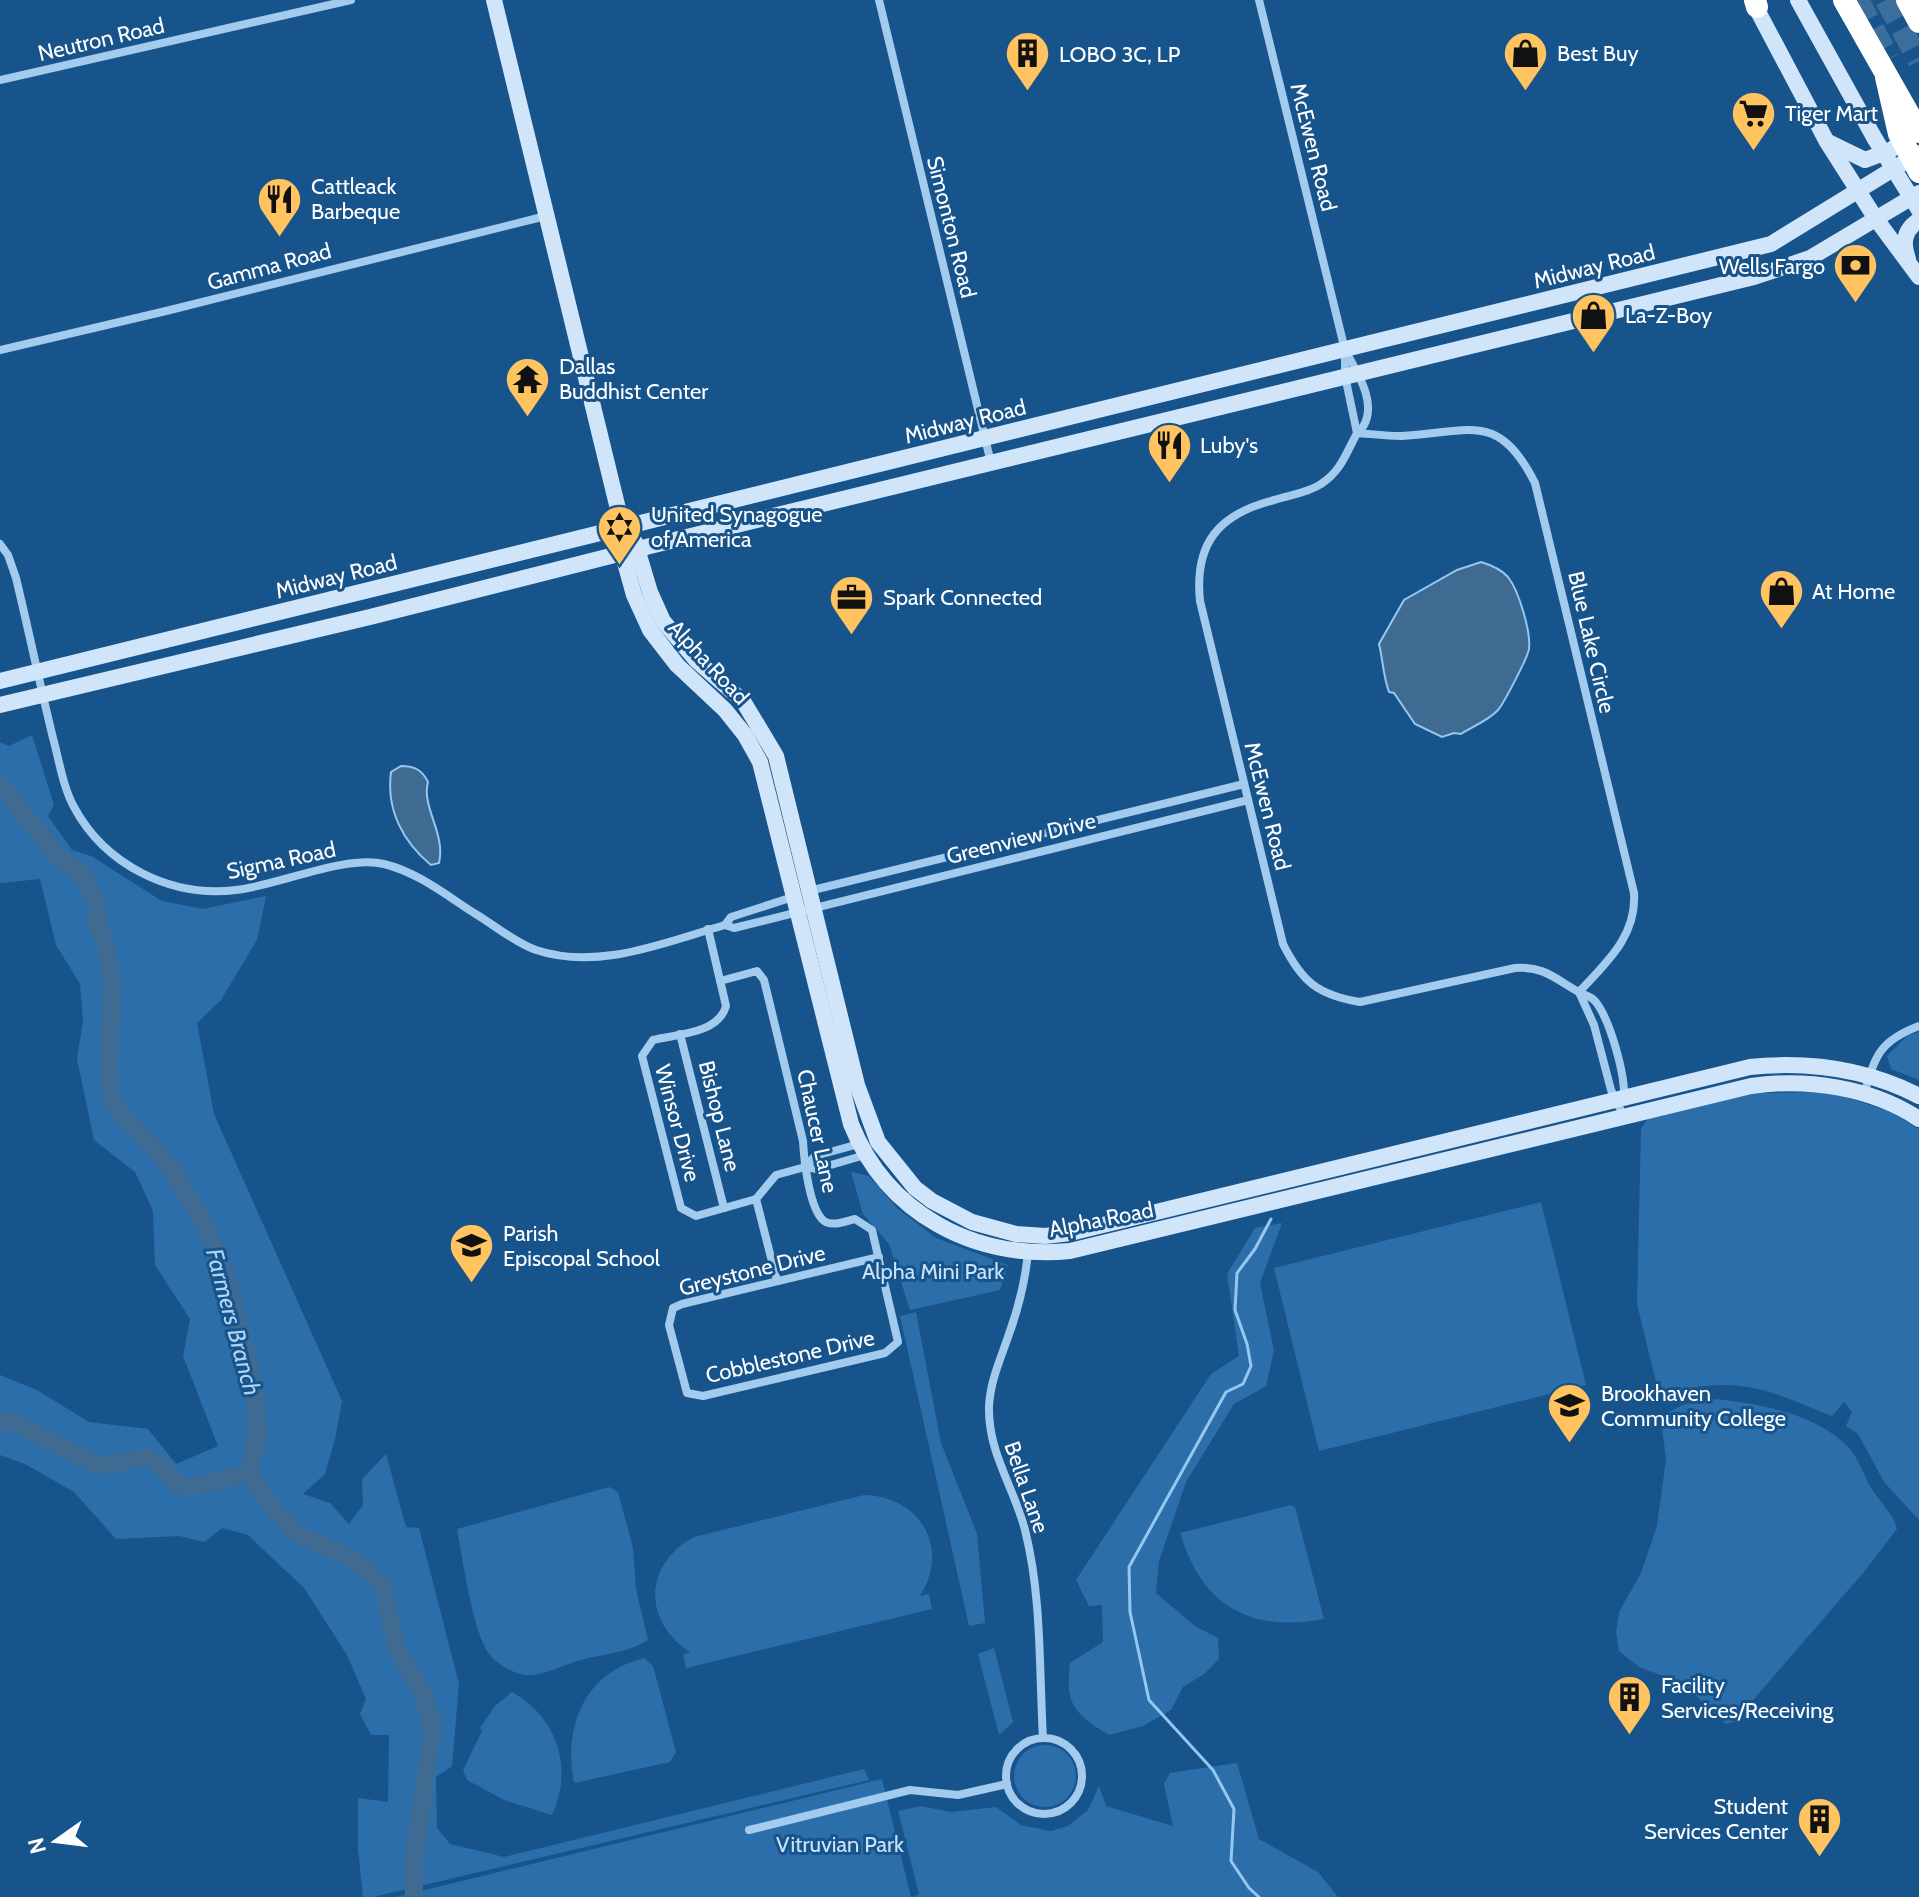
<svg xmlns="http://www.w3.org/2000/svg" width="1919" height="1897" viewBox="0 0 1919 1897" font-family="Cabin,sans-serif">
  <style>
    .green { fill: #2b6eaa }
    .water { fill: #3f6b93; stroke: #95c7f1; stroke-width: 2 }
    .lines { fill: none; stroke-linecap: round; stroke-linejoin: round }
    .stream { stroke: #95c7f1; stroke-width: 3 }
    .river { stroke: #3f6b93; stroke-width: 18 }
    .highway-tunnel { stroke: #3b6e9d; stroke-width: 22; stroke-dasharray: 22 11; stroke-linecap: butt }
    .street { stroke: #a3cbee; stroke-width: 8 }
    .secondary { stroke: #d0e5fa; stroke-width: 16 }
    .highway { stroke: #fff; stroke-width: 22 }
    .secondary-bridge { stroke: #d0e5fa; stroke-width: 16 }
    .highway-bridge { stroke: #fff; stroke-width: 22 }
    .labels { text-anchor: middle; stroke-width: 6; stroke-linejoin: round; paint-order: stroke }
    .street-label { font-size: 22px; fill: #fff; stroke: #18548c }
    .poi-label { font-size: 22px; fill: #fff; stroke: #18548c; text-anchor: start }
    .park-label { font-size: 22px; fill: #c9e3fa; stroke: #18548c }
    .water-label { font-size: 24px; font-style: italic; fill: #aed5f5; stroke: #18548c }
  </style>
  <rect width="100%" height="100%" fill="#18548c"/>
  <g class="green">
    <path d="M32 735 54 805 48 816 72 850 91 856 162 901 203 909 266 896 257 940 221 1000 197 1023 214 1114 342 1401 335 1439 325 1474 303 1494 330 1503 349 1524 363 1505 362 1479 386 1454 406 1527 419 1528 459 1684 452 1766 436 1777 437 1828 450 1844 504 1857 864 1769 869 1780 373 1897H363L358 1849V1798L388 1802 389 1735H371L360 1714 366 1699 347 1655 304 1588 248 1535 222 1528 204 1542 179 1536 116 1539 74 1492 25 1464 0 1455V1375L37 1390 89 1422 148 1429 176 1464 218 1446 183 1356 190 1319 155 1265 153 1211 135 1172 94 1140 77 1059 83 1020 80 984 56 945 40 879 0 883V742L9 746Z"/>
    <path d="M1919 1032V1080L1891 1069 1887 1056 1908 1035Z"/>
    <path d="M1830 1092 1889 1111 1919 1129V1520L1884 1482 1858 1434 1846 1426 1852 1412 1844 1402 1832 1416C1802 1405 1772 1389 1740 1386 1716 1383 1688 1388 1664 1392L1656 1382 1637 1304 1641 1129 1648 1119 1755 1093Z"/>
    <path d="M851 1172 869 1176 897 1208 936 1238 1008 1265 1000 1290 910 1310 889 1244 863 1214Z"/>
    <path d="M1541 1202 1586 1385 1319 1451 1274 1268Z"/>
    <path d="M1282 1223 1260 1283 1274 1351 1266 1386 1234 1404 1186 1482 1159 1561 1156 1593 1195 1626 1218 1638 1219 1659 1204 1674 1183 1687 1171 1710 1143 1726 1109 1735C1074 1713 1065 1705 1070 1663L1103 1642 1102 1605 1089 1606 1076 1580 1211 1374 1239 1356 1227 1274 1255 1228Z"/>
    <path d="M916 1312 941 1443 977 1534 985 1623 969 1626 900 1316Z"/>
    <path d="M1717 1399C1761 1404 1818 1414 1850 1449 1859 1459 1864 1476 1871 1488 1879 1501 1894 1514 1897 1529L1863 1573 1735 1721 1726 1724 1682 1683 1639 1667 1619 1651 1616 1632 1619 1612 1641 1573 1657 1526 1666 1459 1662 1428 1667 1413 1685 1404Z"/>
    <path d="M609 1487 618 1492 633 1548 636 1589 648 1640C628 1653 601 1654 578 1661 563 1665 541 1677 525 1675 514 1674 495 1663 489 1654 472 1629 463 1561 457 1529Z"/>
    <path d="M864 1495C919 1496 951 1547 920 1596L929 1594 932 1609 686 1668 683 1655 690 1652C642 1621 644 1564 694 1537Z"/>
    <path d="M1291 1505 1295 1507 1324 1619C1250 1633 1202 1606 1180 1533Z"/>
    <path d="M994 1648 1013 1722 999 1735 978 1654Z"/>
    <path d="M644 1658 653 1666 676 1752 670 1762 574 1783C563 1726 584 1673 644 1658Z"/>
    <path d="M512 1692C557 1717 574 1768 552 1815L504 1800 467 1780 463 1770 482 1731 480 1728 495 1706Z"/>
    <circle cx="1045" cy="1776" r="31"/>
    <path d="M1237 1763 1259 1839 1318 1872 1338 1897H913L919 1894 898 1811 921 1806 951 1812 996 1807 1021 1825 1051 1831 1068 1826 1088 1810 1099 1786 1106 1806 1173 1826 1164 1784 1170 1773Z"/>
    <path d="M882 1779 911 1897H396Z"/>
  </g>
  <g class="water">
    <path d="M1481 562C1491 565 1501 569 1508 577 1519 591 1531 632 1529 649 1528 657 1504 703 1498 710 1489 720 1472 727 1461 734L1454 733 1442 737 1415 724 1394 693 1389 692C1383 676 1383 660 1379 644L1404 600 1457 570Z"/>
    <path d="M401 766C415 766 422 770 428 782 421 807 446 833 439 863L431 865C403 842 386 810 391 772Z"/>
  </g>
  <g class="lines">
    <path class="stream" d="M1259 1897 1249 1888 1231 1861 1234 1809 1213 1770 1149 1700 1130 1612 1129 1567 1226 1392 1243 1384 1251 1366 1247 1344 1235 1310 1237 1273 1255 1249 1271 1219"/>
    <g class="river">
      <path d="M0 785 56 854 85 878 97 905V924L107 949 112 985 109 1066 112 1099 123 1117 168 1163 206 1226 227 1280 253 1379 258 1432 249 1473 273 1508 298 1535 352 1558 382 1584 398 1652 422 1691 433 1726 414 1857V1897"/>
      <path d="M0 1421 18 1424 92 1463 108 1465 145 1457 162 1467 177 1484 191 1487 249 1473"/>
    </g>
    <g class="highway-tunnel">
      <path d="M1858 0 1889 59"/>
      <path d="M1886 0 1919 61"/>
    </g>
    <g class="street">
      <path d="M879 0 991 463"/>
      <path d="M1259 0 1345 350V376L1357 433"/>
      <path d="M0 80 351 0"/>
      <path d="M0 350 166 311 546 216"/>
      <path d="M1345 350C1356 371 1377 401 1364 425 1362 429 1358 431 1356 435 1346 454 1340 472 1321 484 1308 493 1289 495 1274 500 1219 514 1194 543 1200 601L1283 944C1302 982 1318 995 1360 1002L1515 968C1545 966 1555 979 1579 992 1585 996 1590 995 1595 1001 1610 1019 1625 1074 1624 1097"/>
      <path d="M1357 433C1371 434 1387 436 1401 436 1468 433 1498 409 1535 483L1634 893C1637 936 1606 963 1579 992"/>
      <path d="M0 544 8 555 16 578C29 632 40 685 53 738 59 760 63 787 74 807 105 865 171 898 236 890 279 885 344 855 384 864 417 872 446 895 474 913 493 924 515 943 536 950 599 971 665 942 725 925L731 917 796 896"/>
      <path d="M809 891 1244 784"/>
      <path d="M725 925 734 928 1248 800"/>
      <path d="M708 929 726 1006C718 1034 677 1034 653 1040L642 1056 681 1208 696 1216 756 1199 776 1175 805 1167 817 1169 865 1155"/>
      <path d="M720 981 757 971 764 980 803 1141C804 1159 809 1209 824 1221 833 1227 846 1221 855 1219L872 1230 898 1342 885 1353 703 1396 687 1393 669 1325 673 1308 682 1304 879 1257"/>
      <path d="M1579 992 1594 1025 1611 1090 1624 1117"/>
      <path d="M680 1034 724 1208"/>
      <path d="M1864 1095C1875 1056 1879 1041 1919 1026"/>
      <path d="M805 1167 815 1156 859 1144"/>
      <path d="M756 1199 777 1281"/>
      <path d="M1028 1253C1025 1282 1018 1310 1008 1337 1000 1360 990 1382 989 1407 988 1453 1014 1487 1025 1530 1042 1597 1039 1669 1043 1738"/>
      <circle cx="1044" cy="1776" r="38"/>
      <path d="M749 1830 910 1790 958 1795 1007 1784"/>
    </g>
    <g class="secondary">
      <path d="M494 0 618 509 616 530 634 595 650 630 677 665 725 710 745 735 760 762 851 1124C887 1214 974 1260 1070 1251L1751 1086C1806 1078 1871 1087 1919 1119"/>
      <path d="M1752 0 1827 142 1876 219 1919 277"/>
      <path d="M1798 0 1875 139"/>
      <path d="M1828 142 1865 160 1889 151 1911 137"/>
      <path d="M1908 259C1902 243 1904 230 1919 220"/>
      <path d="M635 542 650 592 663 621 697 661 743 701 776 756 857 1085 878 1142 915 1188 932 1201 972 1222 1016 1234 1045 1236 1070 1233 1750 1067C1809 1061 1866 1069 1919 1096"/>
      <path d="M0 681 1771 244 1919 153"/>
      <path d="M0 705 370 617 654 545 1754 277 1810 258 1919 193"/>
    </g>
    <g class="highway">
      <path d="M1755 0 1757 7"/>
      <path d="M1844 0 1919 132"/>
      <path d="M1907 0 1919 22"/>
    </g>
    <path class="secondary-bridge" d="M1875 139 1919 210"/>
    <path class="highway-bridge" d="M1886 77 1899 134 1919 172"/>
  </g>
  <defs>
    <symbol id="shop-pin" viewBox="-11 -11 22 30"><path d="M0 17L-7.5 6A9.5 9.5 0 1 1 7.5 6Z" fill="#ffc460" stroke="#18548c"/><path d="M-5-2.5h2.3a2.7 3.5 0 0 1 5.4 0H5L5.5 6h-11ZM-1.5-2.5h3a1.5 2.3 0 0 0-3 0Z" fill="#111"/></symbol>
    <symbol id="building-pin" viewBox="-11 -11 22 30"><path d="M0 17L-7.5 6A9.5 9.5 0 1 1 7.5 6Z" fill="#ffc460" stroke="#18548c"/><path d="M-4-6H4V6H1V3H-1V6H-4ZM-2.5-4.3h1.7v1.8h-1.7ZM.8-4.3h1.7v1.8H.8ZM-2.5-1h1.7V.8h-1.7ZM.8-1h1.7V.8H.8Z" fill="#111"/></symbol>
    <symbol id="supermarket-pin" viewBox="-11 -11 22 30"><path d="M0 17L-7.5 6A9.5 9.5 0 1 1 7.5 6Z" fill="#ffc460" stroke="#18548c"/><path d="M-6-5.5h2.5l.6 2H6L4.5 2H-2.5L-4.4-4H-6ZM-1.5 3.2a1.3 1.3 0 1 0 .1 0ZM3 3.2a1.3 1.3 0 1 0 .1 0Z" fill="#111"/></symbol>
    <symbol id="restaurant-pin" viewBox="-11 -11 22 30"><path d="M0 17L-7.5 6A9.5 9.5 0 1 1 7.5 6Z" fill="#ffc460" stroke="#18548c"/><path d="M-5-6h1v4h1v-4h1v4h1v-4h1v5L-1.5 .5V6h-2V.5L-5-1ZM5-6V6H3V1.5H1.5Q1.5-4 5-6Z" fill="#111"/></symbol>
    <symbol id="bank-pin" viewBox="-11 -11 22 30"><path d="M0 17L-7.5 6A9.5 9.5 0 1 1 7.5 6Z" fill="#ffc460" stroke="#18548c"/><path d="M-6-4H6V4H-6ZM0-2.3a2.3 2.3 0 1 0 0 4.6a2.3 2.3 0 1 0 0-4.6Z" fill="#111"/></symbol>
    <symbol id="temple-pin" viewBox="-11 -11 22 30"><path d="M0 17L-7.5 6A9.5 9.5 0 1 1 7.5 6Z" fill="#ffc460" stroke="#18548c"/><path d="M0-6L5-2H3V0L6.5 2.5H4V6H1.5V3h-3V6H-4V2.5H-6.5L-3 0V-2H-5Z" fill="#111"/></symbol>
    <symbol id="synagogue-pin" viewBox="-11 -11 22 30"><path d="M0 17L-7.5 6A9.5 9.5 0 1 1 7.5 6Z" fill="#ffc460" stroke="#18548c"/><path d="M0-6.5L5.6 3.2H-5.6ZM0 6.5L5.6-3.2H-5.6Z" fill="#111"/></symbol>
    <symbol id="office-pin" viewBox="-11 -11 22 30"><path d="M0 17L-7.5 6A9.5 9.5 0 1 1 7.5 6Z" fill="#ffc460" stroke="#18548c"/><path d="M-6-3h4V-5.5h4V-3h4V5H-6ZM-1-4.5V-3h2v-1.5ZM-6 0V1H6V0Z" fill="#111"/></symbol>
    <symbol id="school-pin" viewBox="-11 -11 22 30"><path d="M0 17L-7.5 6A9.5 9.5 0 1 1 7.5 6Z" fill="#ffc460" stroke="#18548c"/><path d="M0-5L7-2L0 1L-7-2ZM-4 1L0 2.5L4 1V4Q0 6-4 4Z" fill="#111"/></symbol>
    <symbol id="university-pin" viewBox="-11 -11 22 30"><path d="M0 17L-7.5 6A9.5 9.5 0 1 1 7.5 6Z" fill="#ffc460" stroke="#18548c"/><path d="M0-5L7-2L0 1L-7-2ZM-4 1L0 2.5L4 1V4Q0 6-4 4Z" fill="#111"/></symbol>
  </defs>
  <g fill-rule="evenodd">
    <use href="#shop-pin" x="1500" y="28" width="51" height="69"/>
    <use href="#building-pin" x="1002" y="28" width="51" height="69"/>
    <use href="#supermarket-pin" x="1728" y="88" width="51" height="69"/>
    <use href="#restaurant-pin" x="254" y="174" width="51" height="69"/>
    <use href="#bank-pin" x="1830" y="240" width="51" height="69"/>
    <use href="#shop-pin" x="1568" y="290" width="51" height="69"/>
    <use href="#temple-pin" x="502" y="354" width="51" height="69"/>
    <use href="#restaurant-pin" x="1144" y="420" width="51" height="69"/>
    <use href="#synagogue-pin" x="594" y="502" width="51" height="69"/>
    <use href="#shop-pin" x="1756" y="566" width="51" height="69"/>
    <use href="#office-pin" x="826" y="572" width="51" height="69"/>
    <use href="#school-pin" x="446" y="1220" width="51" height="69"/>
    <use href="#university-pin" x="1544" y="1380" width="51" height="69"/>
    <use href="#building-pin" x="1604" y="1672" width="51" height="69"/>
    <use href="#building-pin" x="1794" y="1794" width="51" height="69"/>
  </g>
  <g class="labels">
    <g class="street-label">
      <text transform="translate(101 39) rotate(-13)" y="8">Neutron Road</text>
      <text transform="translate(1314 147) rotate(76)" y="8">McEwen Road</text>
      <text transform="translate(952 227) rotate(76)" y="8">Simonton Road</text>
      <text transform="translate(269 266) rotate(-15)" y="8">Gamma Road</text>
      <text transform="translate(1594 266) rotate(-14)" y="8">Midway Road</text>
      <text transform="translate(965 421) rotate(-14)" y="8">Midway Road</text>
      <text transform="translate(336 576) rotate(-14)" y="8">Midway Road</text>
      <text transform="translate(1592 642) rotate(77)" y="8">Blue Lake Circle</text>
      <text transform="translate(709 662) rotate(47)" y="8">Alpha Road</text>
      <text transform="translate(1268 806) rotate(76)" y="8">McEwen Road</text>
      <text transform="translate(1021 838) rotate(-14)" y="8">Greenview Drive</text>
      <text transform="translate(281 860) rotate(-12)" y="8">Sigma Road</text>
      <text transform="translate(720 1116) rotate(76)" y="8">Bishop Lane</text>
      <text transform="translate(678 1123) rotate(75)" y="8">Winsor Drive</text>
      <text transform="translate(818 1131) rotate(78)" y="8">Chaucer Lane</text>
      <text transform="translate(1101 1219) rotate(-11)" y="8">Alpha Road</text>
      <text transform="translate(752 1270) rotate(-14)" y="8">Greystone Drive</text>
      <text transform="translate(790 1356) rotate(-13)" y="8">Cobblestone Drive</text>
      <text transform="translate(1027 1487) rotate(71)" y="8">Bella Lane</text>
    </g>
    <g class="poi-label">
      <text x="1557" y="61">Best Buy</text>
      <text x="1059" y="62">LOBO 3C, LP</text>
      <text x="1785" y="121">Tiger Mart</text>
      <text x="311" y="194">Cattleack<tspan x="311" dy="25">Barbeque</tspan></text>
      <text x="1825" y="274" text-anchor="end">Wells Fargo</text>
      <text x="1625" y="323">La-Z-Boy</text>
      <text x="559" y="374">Dallas<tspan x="559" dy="25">Buddhist Center</tspan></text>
      <text x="1200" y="453">Luby's</text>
      <text x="651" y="522">United Synagogue<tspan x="651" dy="25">of America</tspan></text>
      <text x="1812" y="599">At Home</text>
      <text x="883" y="605">Spark Connected</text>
      <text x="503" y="1241">Parish<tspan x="503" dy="25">Episcopal School</tspan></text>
      <text x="1601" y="1401">Brookhaven<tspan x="1601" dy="25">Community College</tspan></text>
      <text x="1661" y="1693">Facility<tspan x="1661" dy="25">Services/Receiving</tspan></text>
      <text x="1788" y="1814" text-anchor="end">Student<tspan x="1788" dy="25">Services Center</tspan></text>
    </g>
    <g class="park-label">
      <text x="933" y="1279">Alpha Mini Park</text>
      <text x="840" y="1852">Vitruvian Park</text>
    </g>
    <g class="water-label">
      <text transform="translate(233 1322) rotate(75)" y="8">Farmers Branch</text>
    </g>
  </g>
  <g transform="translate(56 1841) rotate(256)" stroke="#18548c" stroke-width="6" paint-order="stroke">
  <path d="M0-6L14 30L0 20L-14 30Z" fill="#ffffff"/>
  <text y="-12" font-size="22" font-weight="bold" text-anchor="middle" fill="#ffffff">N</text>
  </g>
</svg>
